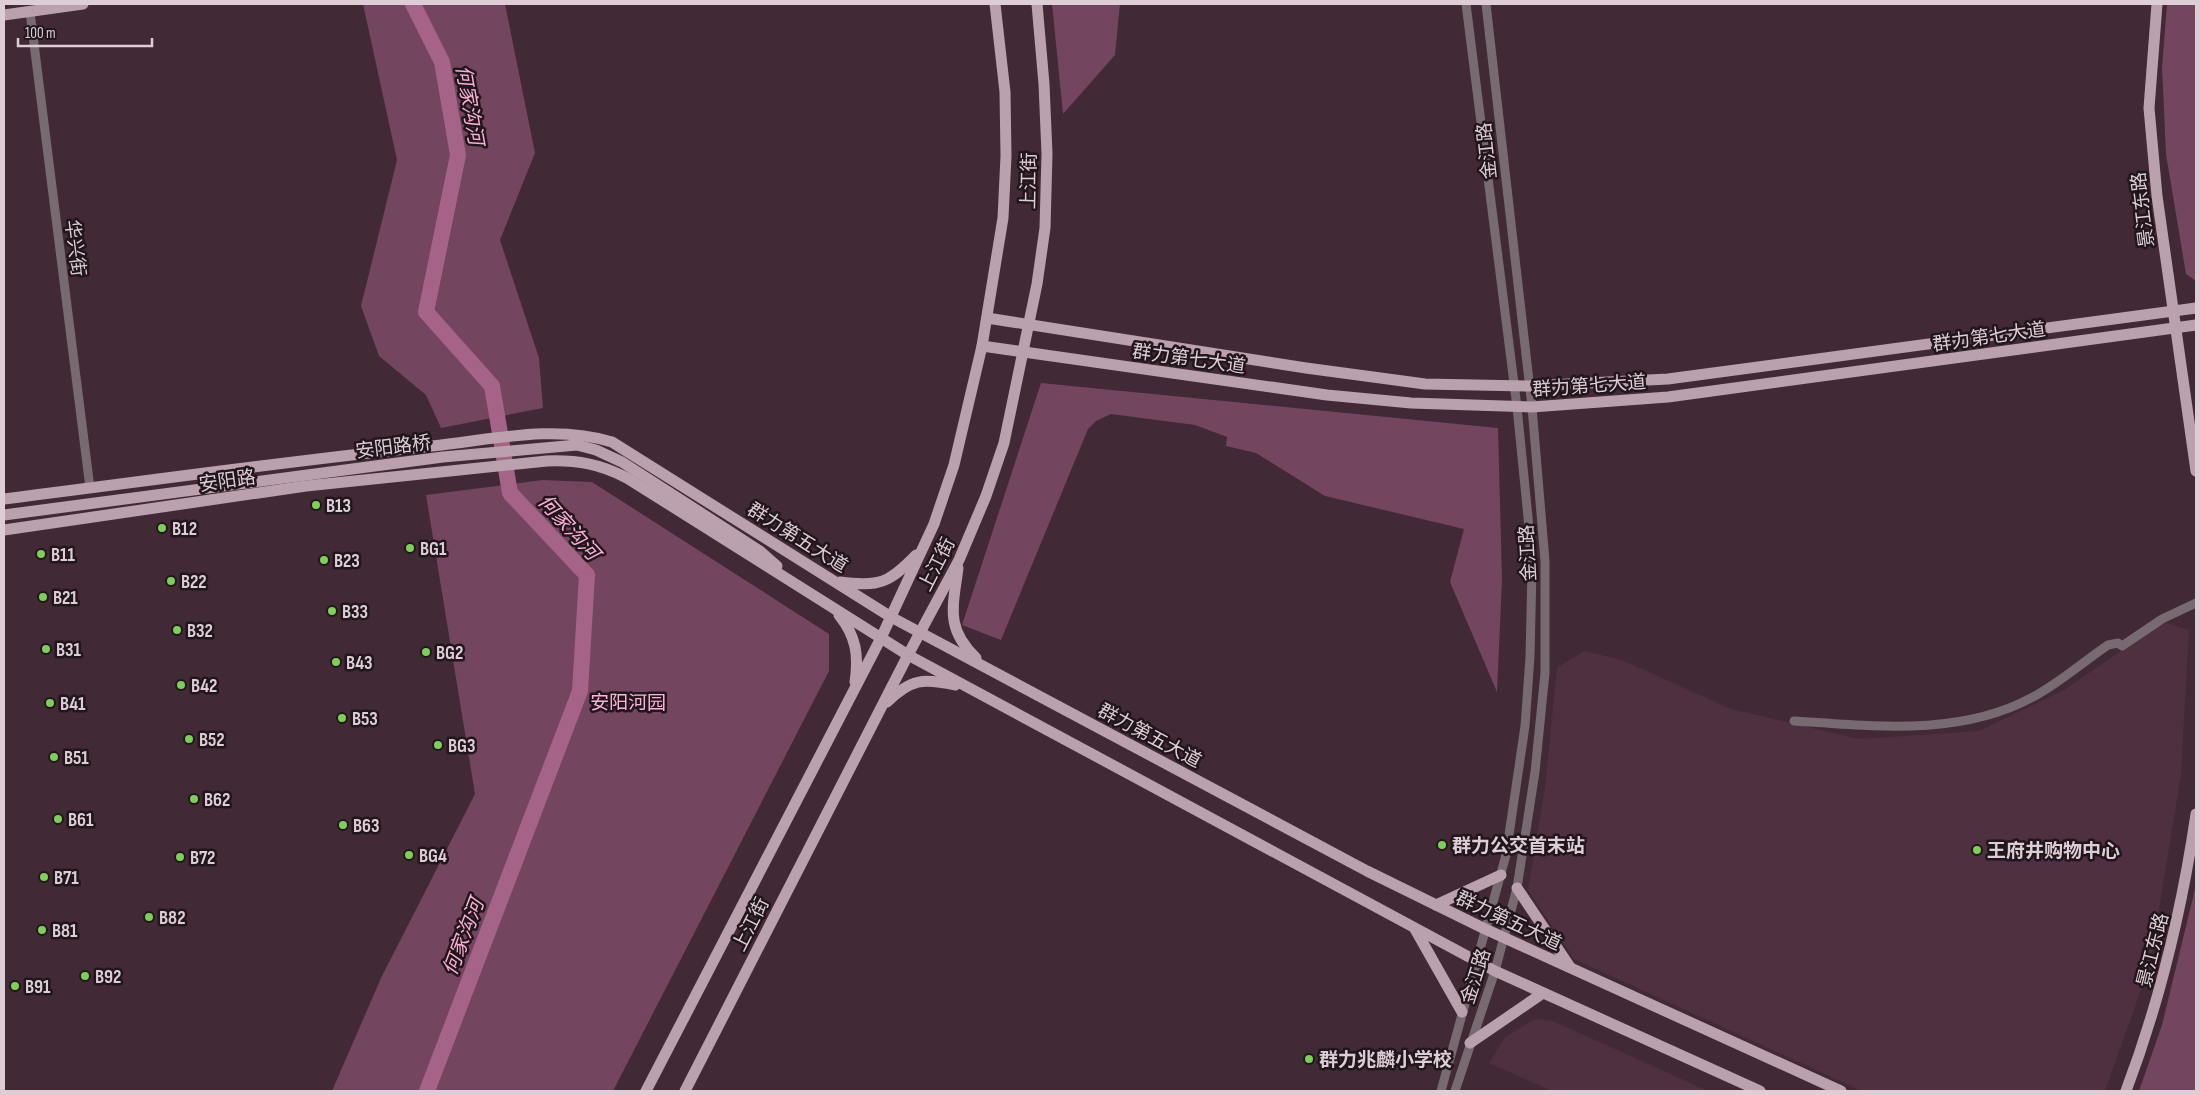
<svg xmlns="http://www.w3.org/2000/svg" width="2200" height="1095" viewBox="0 0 2200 1095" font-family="'Sofia Sans Condensed','Noto Sans SC',sans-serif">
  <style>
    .built { fill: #4f3040 }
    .green { fill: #73455e }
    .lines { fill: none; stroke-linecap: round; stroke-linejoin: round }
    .river { stroke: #a56487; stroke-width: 16 }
    .minor { stroke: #776a70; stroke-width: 9 }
    .major { stroke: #bba1ad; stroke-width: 11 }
    .poi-dot { fill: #7bd156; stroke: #21161b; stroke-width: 2 }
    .labels { text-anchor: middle; stroke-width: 5; stroke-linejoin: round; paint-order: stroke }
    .street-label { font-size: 19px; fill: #ddcdd5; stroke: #21161b }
    .poi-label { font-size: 19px; font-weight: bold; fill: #ddcdd5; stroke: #21161b; text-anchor: start }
    .park-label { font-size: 19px; fill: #feb2d9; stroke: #21161b }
    .water-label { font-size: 20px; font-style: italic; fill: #fcb0d7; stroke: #21161b }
  </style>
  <rect width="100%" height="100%" fill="#412936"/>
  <g class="built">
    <path d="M2163 622 2189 630 2181 775 2150 964 2105 1091H1862L1574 959 1528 890 1545 788 1557 668 1584 651 1622 660 1731 709 1859 739 1979 731 2064 690Z"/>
    <path d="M1535 1019 1553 1021 1708 1091H1552L1489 1063 1505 1037Z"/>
  </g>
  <g class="green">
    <path d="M363 4H505L535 153 500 240 539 358 543 408 441 428 426 395 379 356 361 306 397 160Z"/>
    <path d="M1052 4H1120L1115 55 1063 114Z"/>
    <path d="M2167 4H2196V281L2186 274 2166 154 2162 67Z"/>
    <path d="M1041 383 1498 428 1502 580 1497 692 1450 582 1464 529 1325 496 1256 453 1226 446 1227 437 1195 425 1111 414 1096 421 1088 429 1001 640 962 625Z"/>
    <path d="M542 480 592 482 829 634V671L613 1091H332L381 978 475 794 426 495Z"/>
    <path d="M2196 885V1091H2139L2162 1025Z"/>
  </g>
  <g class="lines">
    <path class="river" d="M413 4 442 62 458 155 426 312 492 386 510 493 587 575 580 691 427 1091"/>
    <g class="minor">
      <path d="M30 12 90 488"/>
      <path d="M1794 721C1873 726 1960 737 2033 697 2059 683 2083 662 2108 645L2118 643 2122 646 2162 619 2196 603"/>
      <path d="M1441 1091 1506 855 1525 726 1530 657 1532 570 1528 517 1517 407 1466 4"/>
      <path d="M1455 1091 1495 971 1517 888 1535 772 1545 673V561L1532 407 1486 4"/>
    </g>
    <g class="major">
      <path d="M2157 4 2149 108 2157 196 2196 471"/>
      <path d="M4 15 83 4"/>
      <path d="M987 318 1306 368 1425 384 1529 386 1668 379 2196 308"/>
      <path d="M982 346 1327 395 1411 403 1532 407 1668 397 2196 325"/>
      <path d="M4 499C146 481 289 461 432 446 491 440 554 424 612 442L891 617 1367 871 1485 929 1841 1091"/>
      <path d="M4 515 443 457 577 445 596 450 622 462 760 551 777 566"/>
      <path d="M4 530 306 486 547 461C578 460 600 464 627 478L908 655 1495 971 1760 1091"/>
      <path d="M958 568C953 607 945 628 976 658"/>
      <path d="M840 582C880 587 889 583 916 555"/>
      <path d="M839 615C856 636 859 655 855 682"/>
      <path d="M887 702C911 679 923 678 955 685"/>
      <path d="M1517 888 1570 967"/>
      <path d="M1436 905 1501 875"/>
      <path d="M1415 929 1462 1012"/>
      <path d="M1470 1043 1543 993"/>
      <path d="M646 1091 881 638 934 524 954 465 982 346 1003 218 1006 156 1005 92 995 4"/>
      <path d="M685 1091 908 655 959 560 986 496 1004 443 1037 284 1045 228 1047 154 1044 84 1037 4"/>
      <path d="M2126 1091C2160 1001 2182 909 2196 814"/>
    </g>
  </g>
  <g class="poi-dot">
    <circle cx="316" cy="505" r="5"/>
    <circle cx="162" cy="528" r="5"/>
    <circle cx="410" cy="548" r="5"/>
    <circle cx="41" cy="554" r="5"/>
    <circle cx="324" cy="560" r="5"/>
    <circle cx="171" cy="581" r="5"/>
    <circle cx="43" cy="597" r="5"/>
    <circle cx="332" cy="611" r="5"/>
    <circle cx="177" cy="630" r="5"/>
    <circle cx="46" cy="649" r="5"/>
    <circle cx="426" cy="652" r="5"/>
    <circle cx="336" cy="662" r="5"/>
    <circle cx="181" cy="685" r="5"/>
    <circle cx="50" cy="703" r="5"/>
    <circle cx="342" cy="718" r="5"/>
    <circle cx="189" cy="739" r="5"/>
    <circle cx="438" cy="745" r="5"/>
    <circle cx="54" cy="757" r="5"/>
    <circle cx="194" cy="799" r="5"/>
    <circle cx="58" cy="819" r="5"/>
    <circle cx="343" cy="825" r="5"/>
    <circle cx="1442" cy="845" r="5"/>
    <circle cx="1977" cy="850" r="5"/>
    <circle cx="409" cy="855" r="5"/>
    <circle cx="180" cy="857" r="5"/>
    <circle cx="44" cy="877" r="5"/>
    <circle cx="149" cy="917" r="5"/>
    <circle cx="42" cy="930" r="5"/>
    <circle cx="85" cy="976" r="5"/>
    <circle cx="15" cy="986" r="5"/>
    <circle cx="1309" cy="1059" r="5"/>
  </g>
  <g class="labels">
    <g class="street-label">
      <text transform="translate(1486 151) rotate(-96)" y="7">金江路</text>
      <text transform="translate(1028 181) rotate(-89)" y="7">上江街</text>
      <text transform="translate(2142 210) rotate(-97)" y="7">景江东路</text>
      <text transform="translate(76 248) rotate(83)" y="7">华兴街</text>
      <text transform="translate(1989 336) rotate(-8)" y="7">群力第七大道</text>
      <text transform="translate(1189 358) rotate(8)" y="7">群力第七大道</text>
      <text transform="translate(1589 385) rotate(-4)" y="7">群力第七大道</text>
      <text transform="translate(393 446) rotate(-7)" y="7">安阳路桥</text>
      <text transform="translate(227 480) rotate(-8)" y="7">安阳路</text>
      <text transform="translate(798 537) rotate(32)" y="7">群力第五大道</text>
      <text transform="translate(1527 553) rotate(-93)" y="7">金江路</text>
      <text transform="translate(936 564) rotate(-63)" y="7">上江街</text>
      <text transform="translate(1150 735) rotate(28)" y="7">群力第五大道</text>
      <text transform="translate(1509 920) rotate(25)" y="7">群力第五大道</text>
      <text transform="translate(750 924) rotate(-63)" y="7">上江街</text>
      <text transform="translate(2152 950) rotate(-76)" y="7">景江东路</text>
      <text transform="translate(1475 976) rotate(-72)" y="7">金江路</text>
    </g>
    <g class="poi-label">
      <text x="326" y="512">B13</text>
      <text x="172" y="535">B12</text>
      <text x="420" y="555">BG1</text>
      <text x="51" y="561">B11</text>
      <text x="334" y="567">B23</text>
      <text x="181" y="588">B22</text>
      <text x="53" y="604">B21</text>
      <text x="342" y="618">B33</text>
      <text x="187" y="637">B32</text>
      <text x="56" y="656">B31</text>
      <text x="436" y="659">BG2</text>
      <text x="346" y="669">B43</text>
      <text x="191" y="692">B42</text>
      <text x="60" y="710">B41</text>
      <text x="352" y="725">B53</text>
      <text x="199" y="746">B52</text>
      <text x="448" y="752">BG3</text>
      <text x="64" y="764">B51</text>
      <text x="204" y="806">B62</text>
      <text x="68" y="826">B61</text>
      <text x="353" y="832">B63</text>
      <text x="1452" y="852">群力公交首末站</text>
      <text x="1987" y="857">王府井购物中心</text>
      <text x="419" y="862">BG4</text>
      <text x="190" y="864">B72</text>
      <text x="54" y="884">B71</text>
      <text x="159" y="924">B82</text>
      <text x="52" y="937">B81</text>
      <text x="95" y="983">B92</text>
      <text x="25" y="993">B91</text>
      <text x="1319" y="1066">群力兆麟小学校</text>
    </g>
    <g class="park-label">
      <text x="628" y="709">安阳河园</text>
    </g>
    <g class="water-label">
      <text transform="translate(470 105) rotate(80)" y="7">何家沟河</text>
      <text transform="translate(569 527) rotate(48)" y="7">何家沟河</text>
      <text transform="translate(463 937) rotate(-69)" y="7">何家沟河</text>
    </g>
  </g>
  <rect width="2200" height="1095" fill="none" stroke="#ddcdd5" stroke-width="10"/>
  <path d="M18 38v8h134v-8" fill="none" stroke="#ddcdd5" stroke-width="2.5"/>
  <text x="25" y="38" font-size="15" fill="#ddcdd5" stroke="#21161b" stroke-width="4" paint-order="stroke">100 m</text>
</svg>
